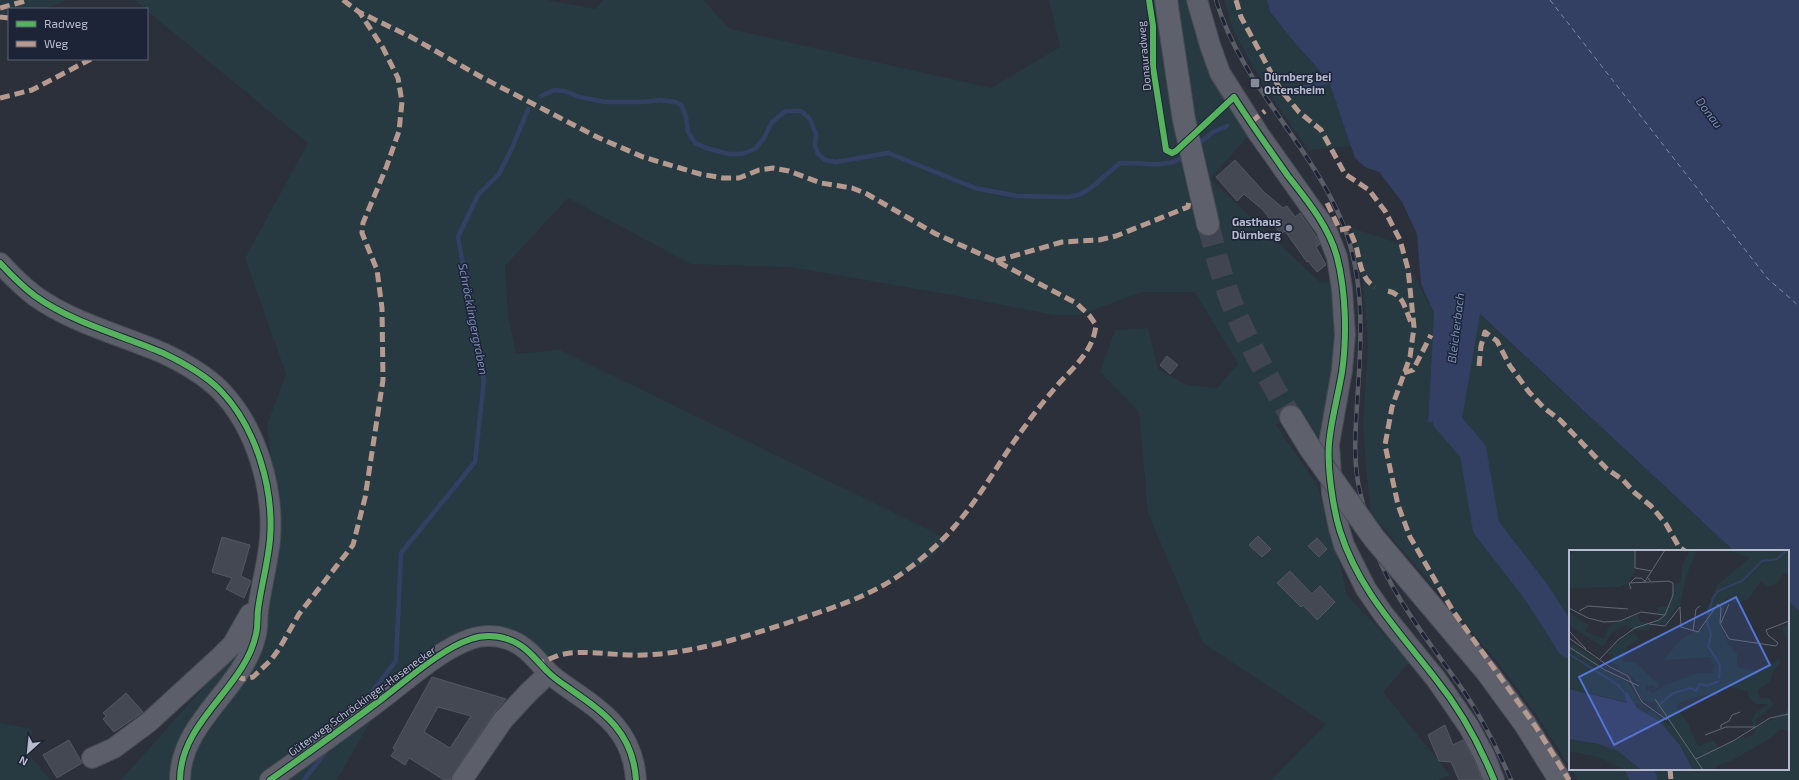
<svg xmlns="http://www.w3.org/2000/svg" width="1799" height="780" viewBox="0 0 1799 780" font-family="'Exo 2',sans-serif">
  <style>
    .green { fill: #273a42 }
    .water { fill: #343f64 }
    .lines { fill: none; stroke-linecap: round; stroke-linejoin: round }
    .stream { stroke: #343f64; stroke-width: 4.5 }
    .river { stroke: #343f64; stroke-width: 27 }
    .ferry { stroke: #7c8ab5; stroke-width: 1; stroke-dasharray: 5 4; stroke-linecap: butt }
    .building { fill: #444852; stroke: #535763; fill-rule: evenodd }
    .major-tunnel { stroke: #404551; stroke-width: 22; stroke-dasharray: 22 11; stroke-linecap: butt }
    .minor-casing { stroke: #474b54; stroke-width: 22 }
    .major-casing { stroke: #494d58; stroke-width: 24 }
    .minor { stroke: #5c5e69; stroke-width: 20 }
    .major { stroke: #5e616b; stroke-width: 22 }
    .rail-casing { stroke: #5a5d66; stroke-width: 4.5 }
    .rail { stroke: #1d2437; stroke-width: 3; stroke-dasharray: 9; stroke-linecap: butt }
    .major-bridge-casing { stroke: #494d58; stroke-width: 24; stroke-linecap: butt }
    .major-bridge { stroke: #5e616b; stroke-width: 22 }
    .quiet { stroke: #b69a8f; stroke-width: 5; stroke-dasharray: 10 5; stroke-linecap: butt }
    .cycleway-casing { stroke: #1d2437; stroke-width: 8 }
    .cycleway { stroke: #56b35d; stroke-width: 6 }
    .poi-dot { fill: #858a99; stroke: #1d2437; stroke-width: 1.5 }
    .labels { text-anchor: middle; stroke-width: 3; stroke-linejoin: round; paint-order: stroke }
    .street-label { font-size: 11px; fill: #b5bacc; stroke: #1d2437 }
    .poi-label { font-size: 11px; font-weight: bold; fill: #b5bacc; stroke: #1d2437; text-anchor: start }
    .water-label { font-size: 12px; font-style: italic; fill: #7c8ab5; stroke: #1d2437 }
    .inset-river { fill: none; stroke: #343f64; stroke-width: 2 }
    .inset-road { fill: none; stroke: #626775; stroke-width: 1 }
    .view { fill: #5274d4; fill-opacity: 0.15; stroke: #5274d4; stroke-width: 2 }
    .inset-edge { fill: none; stroke: #b5bacc; stroke-width: 2 }
  </style>
  <rect width="100%" height="100%" fill="#2b303b"/>
  <g class="green">
    <path d="M0 0H67L45 9H9V14H0Z"/>
    <path d="M134 0H547L595 9 604 0H703L730 29 991 88 1060 47 1049 0H1191L1249 135 1210 179 1321 283 1336 280 1340 337 1322 443 1300 408 1276 425 1317 485 1337 550 1347 595 1410 662 1383 692 1450 775 1438 780H1271L1326 724 1203 643 1148 513 1139 412 1100 372 1115 330 1148 328 1158 369 1187 385 1217 388 1238 364 1195 292H1142L1080 315H1054L957 296 791 267 691 264 568 198 505 266 508 316 516 354 560 350 948 539 928 561 853 603 804 619 709 647 627 656 566 651 549 662 507 631 401 678 366 729 337 780H121L203 688 268 605 279 519 267 425 286 374 245 258 308 143 147 11V9Z"/>
    <path d="M1224 0H1267L1270 12 1295 43 1329 81 1352 146 1309 150 1264 86 1234 32Z"/>
    <path d="M1352 228 1397 243 1434 313 1428 422 1462 419 1479 314 1734 551H1570V768L1538 717 1500 665 1371 513 1366 468 1363 423 1368 344 1363 282Z"/>
    <path d="M1788 601 1799 611V780H1578L1571 769H1788Z"/>
    <path d="M0 723 32 729 30 755 50 780H0Z"/>
  </g>
  <path class="water" d="M1267 0H1799V611L1788 601V551H1734L1480 314 1462 419 1428 422 1434 313 1421 284 1417 234 1402 202 1379 172 1365 167 1355 158 1329 81 1295 43 1270 12Z"/>
  <g class="lines">
    <g class="stream">
      <path d="M1287 92 1329 81 1333 78"/>
      <path d="M541 96 554 90 564 91 580 97 605 102H643L660 100 676 102 682 106 686 117 688 132 695 143 706 148 729 154H742L755 149 764 138 772 122 786 111H801L810 119 816 134 815 146 818 154 825 160 836 162 888 153 975 188 1017 196 1069 197 1081 194 1092 187 1120 163C1142 162 1168 170 1186 155"/>
      <path d="M1196 146 1213 132 1227 126"/>
      <path d="M365 701 396 661 401 553 475 462 484 380 458 237 478 195 499 174 512 148 528 109"/>
      <path d="M304 780 327 750"/>
    </g>
    <g class="river">
      <path d="M1449 384 1446 420 1473 451 1486 527 1537 593 1570 645"/>
      <path d="M1639 769 1644 780"/>
    </g>
    <path class="ferry" d="M1550 0 1768 279 1799 306"/>
  </g>
  <g class="building">
    <path d="M1235 160 1264 192 1283 208 1287 206 1295 217 1300 213 1316 236 1320 244 1316 247 1326 265 1317 272 1308 261 1307 262 1285 231 1281 234 1263 210 1244 194 1237 201 1216 177Z"/>
    <path d="M1167 356 1178 365 1170 374 1160 365Z"/>
    <path d="M1258 536 1271 549 1262 557 1249 545Z"/>
    <path d="M222 537 250 545 241 576 251 581 244 598 226 589 232 578 212 572Z"/>
    <path d="M1317 538 1327 549 1319 557 1308 546Z"/>
    <path d="M1290 571 1312 594 1320 586 1335 602 1317 620 1303 605 1301 607 1277 583Z"/>
    <path d="M432 677 506 699 494 713 453 774 451 780H444L409 758 405 765 391 756 395 750 393 748ZM438 707 471 716 450 748 424 732Z"/>
    <path d="M126 693 143 712 114 732 103 719 106 716 103 713Z"/>
    <path d="M1445 725 1453 745 1463 740 1475 762 1482 780H1459L1451 762 1439 761 1428 735Z"/>
    <path d="M69 740 82 763 57 778 43 755Z"/>
  </g>
  <g class="lines">
    <path class="major-tunnel" d="M1208 224C1215 251 1222 279 1233 306 1249 345 1270 381 1291 417"/>
    <defs>
      <g id="minor">
        <path d="M1197 0 1210 45 1220 73 1258 133 1326 229 1337 257 1342 289 1345 335 1342 370 1329 444 1332 494 1339 528 1344 545 1366 589 1384 615 1436 679 1469 727 1485 757 1494 780"/>
        <path d="M0 263C11 275 22 286 35 296 73 323 121 335 163 353 184 363 204 374 220 390 256 427 274 488 270 539 268 563 261 586 258 610 257 618 258 626 256 634 245 688 180 721 180 780"/>
        <path d="M92 758 114 748 149 722 221 656 233 644 250 614 258 611"/>
        <path d="M270 780C308 753 346 726 383 698 408 679 441 649 471 639 482 635 496 635 507 639 525 644 536 660 548 672 555 679 563 684 570 689 606 714 633 733 636 780"/>
        <path d="M462 780 503 720 528 693 549 673"/>
      </g>
      <g id="major">
        <path d="M1166 0 1184 120 1208 224"/>
        <path d="M1291 417 1310 448"/>
      </g>
    </defs>
    <use href="#minor" class="minor-casing"/>
    <use href="#major" class="major-casing"/>
    <use href="#minor" class="minor"/>
    <use href="#major" class="major"/>
    <defs>
      <path id="rail" d="M1216 0C1241 84 1310 143 1343 224 1364 277 1362 333 1358 389 1356 423 1352 459 1360 492 1366 517 1372 543 1382 566 1404 612 1436 651 1465 693 1483 720 1498 750 1511 780"/>
    </defs>
    <use href="#rail" class="rail-casing"/>
    <use href="#rail" class="rail"/>
    <defs>
      <path id="major-bridge" d="M1310 448 1374 538 1487 672 1525 724 1560 780"/>
    </defs>
    <use href="#major-bridge" class="major-bridge-casing"/>
    <use href="#major-bridge" class="major-bridge"/>
    <g class="quiet">
      <path d="M343 0 359 12 411 37 483 78 597 137 643 157 700 174 723 178H739L759 170 773 168 789 171 821 183 852 188 867 194 936 234 996 261 1076 303 1089 315 1096 325C1093 353 1072 368 1055 388 1045 400 1035 412 1026 425 1001 458 982 495 955 526 937 547 913 567 889 582 859 600 826 610 793 621 745 637 695 653 644 655 619 656 595 651 570 653L559 655 540 663"/>
      <path d="M1236 0 1241 17 1280 89 1299 112 1321 130 1345 174 1369 190 1385 211 1400 240 1408 269 1414 327 1410 357 1392 407 1385 445 1398 505 1410 537 1453 611 1536 727 1569 780"/>
      <path d="M0 8 29 0"/>
      <path d="M0 17 9 18"/>
      <path d="M0 98 32 90 91 59"/>
      <path d="M1251 122 1265 111"/>
      <path d="M1327 203 1340 230 1349 228C1351 234 1354 240 1356 246 1360 260 1360 278 1375 287"/>
      <path d="M996 261 1062 242 1099 240 1116 236 1188 207 1189 199"/>
      <path d="M1388 291C1406 295 1405 313 1413 326"/>
      <path d="M1479 366 1481 346 1485 332 1497 341 1510 366 1529 392 1544 408 1560 420 1607 469 1623 480 1635 493 1651 506 1666 524 1679 547 1685 551"/>
      <path d="M1404 373 1413 370 1431 335"/>
      <path d="M236 676 243 679 253 677 271 660 279 649 299 614 353 545 365 498 383 380 382 308 377 270 362 233 363 223 386 168 399 131 402 102 398 78 383 48 360 13"/>
      <path d="M1670 769 1671 780"/>
    </g>
    <defs>
      <g id="cycleway">
        <path d="M1149 0 1153 26V67L1166 150 1172 153 1176 151 1234 97C1251 124 1270 150 1288 176 1307 200 1329 227 1337 257 1346 292 1347 337 1342 372 1338 396 1331 420 1329 444 1327 466 1333 509 1340 531 1358 589 1398 630 1435 678 1460 709 1479 743 1494 780"/>
        <path d="M0 263C11 275 22 286 35 296 73 323 121 335 163 353 184 363 204 374 220 390 256 427 274 488 270 539 268 563 261 586 258 610 257 618 258 626 256 634 245 688 180 721 180 780"/>
        <path d="M270 780C308 753 346 726 383 698 408 679 441 649 471 639 482 635 496 635 507 639 525 644 536 660 548 672 555 679 563 684 570 689 606 714 633 733 636 780"/>
      </g>
    </defs>
    <use href="#cycleway" class="cycleway-casing"/>
    <use href="#cycleway" class="cycleway"/>
  </g>
  <g class="poi-dot">
    <rect x="1250" y="78" width="10" height="10" rx="2"/>
    <circle cx="1289" cy="228" r="4"/>
  </g>
  <g class="labels">
    <g class="street-label">
      <text transform="translate(1144 56) rotate(-95)" y="4">Donauradweg</text>
      <text transform="translate(362 701) rotate(-36)" y="4">Güterweg Schröckinger-Hasenecker</text>
    </g>
    <g class="poi-label">
      <text x="1264" y="81">Dürnberg bei<tspan x="1264" dy="13">Ottensheim</tspan></text>
      <text x="1281" y="226" text-anchor="end">Gasthaus<tspan x="1281" dy="13">Dürnberg</tspan></text>
    </g>
    <g class="water-label">
      <text transform="translate(1709 113) rotate(53)" y="4">Donau</text>
      <text transform="translate(473 319) rotate(79)" y="4">Schröcklingergraben</text>
      <text transform="translate(1456 328) rotate(-83)" y="4">Bleicherbach</text>
    </g>
  </g>
  <g transform="translate(1569 550)">
    <rect width="220" height="220" fill="#2b303b"/>
    <path d="M7 0 65 1 66 19 60 33 51 37 0 38V5ZM121 0H128L118 24 111 56 107 57 97 73 83 75 97 65 88 63 90 57H99L106 34 112 32 113 15ZM158 0H220V24L214 23 209 33 198 37 192 31 179 50 166 53 157 48 151 75 160 95 168 104V117L192 122 210 108 212 113 205 119 201 132 188 140 191 148H201L205 155 186 170 189 176 216 163 220 155V181L211 179 202 188 162 211 148 216 146 220H124L111 195 77 163 81 160 87 164 103 177 96 166 87 159 88 153 73 150 67 135H71L58 123 49 120 50 116 41 112 44 104H38L48 91 65 82 70 90 58 96 54 111 68 113 84 130 89 132 90 136 87 138 84 135 78 136 77 139 84 143 96 135 129 123H143L145 115 141 107 95 110 111 90 124 82 132 81 136 74 138 58 148 35 181 8ZM162 137 179 141 180 148 187 154H199L188 162 182 170 186 183 176 189 175 186 150 198 144 190 129 196 119 173 107 158 111 152 136 145 148 146 149 141ZM0 63 20 75 16 81 35 89 39 78 44 74 69 65 72 72H77L82 77 77 80H66L57 75 43 82 34 97 0 75ZM220 73V94L213 78ZM0 92 30 111 27 116 59 132 73 155 0 139ZM0 189 29 194 49 201 72 220H56L29 207 0 201Z" fill="#273a42" fill-rule="evenodd"/>
    <path d="M0 139 58 153 55 144 58 142 68 158 90 171 111 195 124 220H72L49 201 29 194 0 189Z" fill="#343f64"/>
    <path class="inset-river" d="M139 65 144 48 149 41 173 31 193 11 208 9 218 0M138 71 142 85 139 96 151 115 150 129M0 104 49 135 57 145M91 154 104 143 122 138 127 141 131 134 138 136 150 131M0 161 35 169 71 186 93 203 104 220"/>
    <path class="inset-road" d="M66 0V18L83 21M62 32 66 28H72L76 31M75 33 96 0M62 39 60 33 81 32M0 58 19 68 35 72 51 71 72 62 96 65M10 61 19 56 59 59M152 73 160 54M80 74 96 76 111 57 112 77 129 82 149 54 152 58 151 73 160 89 207 96 209 93 199 85 197 80 220 71M0 81 17 99M124 81 127 59 131 56M0 88 41 117 59 126 73 152 98 170M0 97 36 120 70 136M31 109 49 90 66 78 90 70 96 65 104 45V33L100 31 82 32 79 28M86 149 134 220M152 178V175L160 171 163 165 171 162M136 185 157 177H186M127 209 164 191 201 168 220 164"/>
    <path class="view" d="M167 47 201 115 45 195 10 127Z"/>
    <rect width="220" height="220" class="inset-edge"/>
  </g>
  <rect x="8" y="8" width="140" height="52" fill="#1d2437" stroke="#5a6073"/>
  <rect x="16" y="21" width="20" height="6" fill="#56b35d" stroke="#5a6073"/>
  <text x="44" y="28" font-size="12" fill="#b5bacc">Radweg</text>
  <rect x="16" y="41" width="20" height="6" fill="#b69a8f" stroke="#5a6073"/>
  <text x="44" y="48" font-size="12" fill="#b5bacc">Weg</text>
  <g transform="translate(28 752) rotate(207)" stroke="#1d2437" stroke-width="3" paint-order="stroke">
  <path d="M0-3L7 15L0 10L-7 15Z" fill="#b5bacc"/>
  <text y="-6" font-size="11" font-weight="bold" text-anchor="middle" fill="#b5bacc">N</text>
  </g>
</svg>
